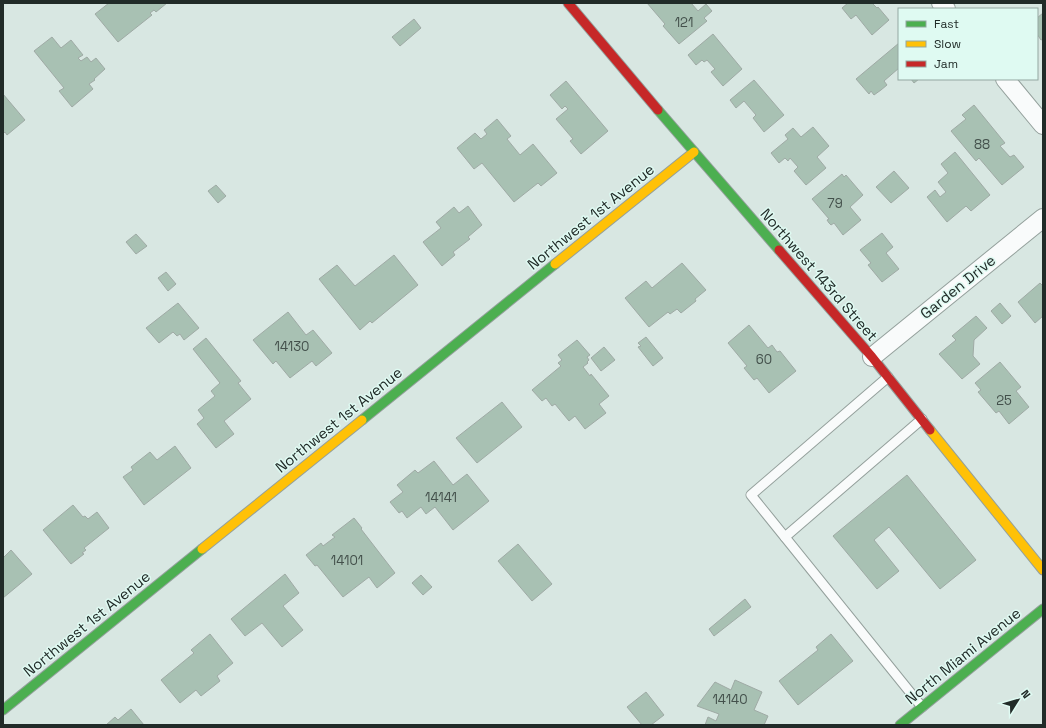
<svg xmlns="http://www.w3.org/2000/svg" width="1046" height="728" viewBox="0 0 1046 728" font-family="'Space Grotesk',sans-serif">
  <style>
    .building { fill: #a8c1b3; stroke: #9faaa5 }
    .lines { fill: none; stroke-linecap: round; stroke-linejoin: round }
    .lane-casing { stroke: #94a09c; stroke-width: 11 }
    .street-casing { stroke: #94a09c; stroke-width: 20 }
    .fast-casing { stroke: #94a09c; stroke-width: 11 }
    .slow-casing { stroke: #94a09c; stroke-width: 11 }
    .jam-casing { stroke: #94a09c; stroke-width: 11 }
    .lane { stroke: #f9fbfb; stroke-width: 9 }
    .street { stroke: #f9fbfb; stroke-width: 18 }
    .fast { stroke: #4caf50; stroke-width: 9 }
    .slow { stroke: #ffc107; stroke-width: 9 }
    .jam { stroke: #c62828; stroke-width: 9 }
    .labels { text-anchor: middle; stroke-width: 3; stroke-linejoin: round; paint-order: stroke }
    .number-label { font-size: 13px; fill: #43504b }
    .street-label { font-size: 15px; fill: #212b28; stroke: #dffaf2 }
  </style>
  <rect width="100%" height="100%" fill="#d8e7e2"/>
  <g class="building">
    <path d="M109 3H167L156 12 154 10 150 13 152 15 118 42 95 14Z"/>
    <path d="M647 3H691L698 11 706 4 712 11 704 18 707 21 679 44 663 26 665 24Z"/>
    <path d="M848 3H872L877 8 878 7 889 20 872 35 856 15 851 19 842 8Z"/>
    <path d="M1043 13V39L1041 40 1037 34V18Z"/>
    <path d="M414 19 421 28 400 46 392 37Z"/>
    <path d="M713 34 742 69 723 86 711 72 715 69 707 60 704 62 702 60 696 65 688 55Z"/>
    <path d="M52 37 61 48 71 40 83 55 78 58 81 61 87 57 91 62 96 58 105 69 94 79 95 80 89 84 93 89 72 107 59 91 64 88 34 51Z"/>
    <path d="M899 43V68L884 81 887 85 881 90 874 95 871 91 869 94 856 79Z"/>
    <path d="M911 79H919L914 83Z"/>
    <path d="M754 80 784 115 764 132 753 118 756 115 744 101 736 108 730 100Z"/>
    <path d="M566 81 608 131 581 154 570 141 573 139 556 119 568 109 565 106 562 109 550 95Z"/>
    <path d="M3 94 25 120 7 135 5 132 3 134Z"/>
    <path d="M974 105 1005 143 1000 146 1010 157 1014 155 1024 167 1002 185 979 158 976 161 951 131 966 119 962 115Z"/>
    <path d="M497 119 511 136 507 139 520 155 533 144 557 173 541 186 538 183 514 202 482 163 474 169 457 148 475 133 481 139 487 134 484 130Z"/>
    <path d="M813 127 829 146 817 157 826 168 806 185 794 171 798 167 790 158 788 161 785 158 779 163 771 153 788 139 785 135 793 128 801 137Z"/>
    <path d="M955 152 990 195 971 211 966 206 947 222 927 197 935 190 940 197 946 192 938 182 948 173 941 164Z"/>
    <path d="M894 171 909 188 891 203 876 187Z"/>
    <path d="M842 174 844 177 846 175 863 195 850 207 861 220 843 235 834 223 831 225 829 223 827 220 829 219 812 199Z"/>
    <path d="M216 185 226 196 218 203 208 191Z"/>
    <path d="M468 206 482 225 468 237 470 239 453 252 455 255 442 266 423 242 441 228 436 222 454 207 459 213Z"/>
    <path d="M882 233 893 247 886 253 899 269 882 282 868 265 871 263 860 250Z"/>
    <path d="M136 234 147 246 136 254 126 242Z"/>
    <path d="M394 255 418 285 372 323 370 321 360 330 319 279 337 265 355 286Z"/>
    <path d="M682 263 706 290 695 299 696 301 681 313 677 309 670 314 668 312 649 327 625 298 646 281 652 288Z"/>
    <path d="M166 272 176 284 168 291 158 278Z"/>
    <path d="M1040 283 1042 285 1043 284V316L1035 323 1018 302Z"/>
    <path d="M178 303 199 328 184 340 180 334 177 336 173 332 159 343 146 328Z"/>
    <path d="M1000 303 1011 316 1002 324 991 311Z"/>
    <path d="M288 312 306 335 313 330 332 353 316 366 312 361 290 378 276 361 273 364 253 340Z"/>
    <path d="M976 316 987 328 974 340 973 356 980 364 962 379 939 354 956 340 952 336Z"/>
    <path d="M749 325 768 348 772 345 777 352 780 351 796 371 769 393 757 378 754 380 744 368 747 366 728 343Z"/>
    <path d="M646 337 663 358 653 366 638 347 641 346 638 343Z"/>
    <path d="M206 338 241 381 238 383 251 399 224 421 234 434 216 448 197 424 204 418 198 410 215 396 211 391 220 383 193 349Z"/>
    <path d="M577 340 590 355 587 357 589 360 587 362 588 363 583 367 590 376 591 374 609 396 599 404 606 413 585 429 575 416 569 421 555 404 552 406 546 398 542 401 532 390 561 366 558 363 562 360 558 355Z"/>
    <path d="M604 347 615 360 601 371 591 358Z"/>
    <path d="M1000 362 1021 387 1016 391 1029 407 1009 424 999 411 996 413 978 392 981 390 975 383Z"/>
    <path d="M502 402 522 427 477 463 456 438Z"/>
    <path d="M175 446 191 468 144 505 123 477 133 470 131 467 150 452 157 460Z"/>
    <path d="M434 461 453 485 467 474 489 501 453 530 435 507 426 514 421 507 407 518 402 511 399 513 390 502 403 492 397 485 415 470 418 473Z"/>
    <path d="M907 475 976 560 940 589 889 527 874 540 899 571 877 589 833 536Z"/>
    <path d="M73 505 83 517 85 516 88 519 97 512 109 528 84 548 86 550 82 553 84 554 71 564 43 530Z"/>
    <path d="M354 518 362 528 361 529 395 573 377 588 369 577 343 597 317 565 315 566 306 555 321 543 323 546 335 537 332 535Z"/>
    <path d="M518 544 552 584 532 601 498 561Z"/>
    <path d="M11 550 32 574 3 598V558Z"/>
    <path d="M285 574 299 593 283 606 303 630 282 647 262 623 245 636 231 619Z"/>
    <path d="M421 575 432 587 423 595 412 583Z"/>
    <path d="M745 599 751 607 714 636 709 629Z"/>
    <path d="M210 634 233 663 217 676 220 681 201 696 196 690 180 703 161 680 194 653 191 650Z"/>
    <path d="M831 634 853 661 798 705 779 681 818 650 816 647Z"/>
    <path d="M735 680 762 692 754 710 768 716 764 725H705L708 717 716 721 719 714 697 706 715 682 731 690Z"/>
    <path d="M646 692 664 715 651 725H642L627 707Z"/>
    <path d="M131 709 144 725H106L115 717 118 720Z"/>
  </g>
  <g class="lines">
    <defs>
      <g id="lane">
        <path d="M888 377 751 495 922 707"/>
        <path d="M785 537 922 419"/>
      </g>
      <g id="street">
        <path d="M941 3 946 9"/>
        <path d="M1005 79 1043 125"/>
        <path d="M872 357 1043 218"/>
      </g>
      <g id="fast">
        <path d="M658 110 779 250"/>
        <path d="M362 420 555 264"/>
        <path d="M3 710 202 549"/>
        <path d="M900 725 1043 609"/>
      </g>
      <g id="slow">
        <path d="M555 264 694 152"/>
        <path d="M930 430 1043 570"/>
        <path d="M202 549 362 420"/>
      </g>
      <g id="jam">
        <path d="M568 3 658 110"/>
        <path d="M779 250 872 357 930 430"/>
      </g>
    </defs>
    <use href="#lane" class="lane-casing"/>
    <use href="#street" class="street-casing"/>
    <use href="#fast" class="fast-casing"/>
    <use href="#slow" class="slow-casing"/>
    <use href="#jam" class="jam-casing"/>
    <use href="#lane" class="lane"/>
    <use href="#street" class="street"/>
    <use href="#fast" class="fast"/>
    <use href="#slow" class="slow"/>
    <use href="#jam" class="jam"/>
  </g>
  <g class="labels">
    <g class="number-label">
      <text x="684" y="27">121</text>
      <text x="982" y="149">88</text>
      <text x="835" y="208">79</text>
      <text x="292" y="351">14130</text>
      <text x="764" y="364">60</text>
      <text x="1004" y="405">25</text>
      <text x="441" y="502">14141</text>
      <text x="347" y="565">14101</text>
      <text x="730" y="704">14140</text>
    </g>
    <g class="street-label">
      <text transform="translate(591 217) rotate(-39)" y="5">Northwest 1st Avenue</text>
      <text transform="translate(819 275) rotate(49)" y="5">Northwest 143rd Street</text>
      <text transform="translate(958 287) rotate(-39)" y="5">Garden Drive</text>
      <text transform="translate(339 420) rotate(-39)" y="5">Northwest 1st Avenue</text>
      <text transform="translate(87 624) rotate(-39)" y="5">Northwest 1st Avenue</text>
      <text transform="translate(963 656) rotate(-39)" y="5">North Miami Avenue</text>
    </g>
  </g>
  <rect width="1046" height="728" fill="none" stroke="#212b28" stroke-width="8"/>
  <rect x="898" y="8" width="140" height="72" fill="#dffaf2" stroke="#93a7a1"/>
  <rect x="906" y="21" width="20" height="6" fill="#4caf50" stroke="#93a7a1"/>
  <text x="934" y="28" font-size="12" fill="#212b28">Fast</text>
  <rect x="906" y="41" width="20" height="6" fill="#ffc107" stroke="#93a7a1"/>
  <text x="934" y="48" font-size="12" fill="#212b28">Slow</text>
  <rect x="906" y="61" width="20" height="6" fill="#c62828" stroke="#93a7a1"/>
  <text x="934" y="68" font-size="12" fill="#212b28">Jam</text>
  <g transform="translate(1018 700) rotate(53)" stroke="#dffaf2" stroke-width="3" paint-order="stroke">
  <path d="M0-3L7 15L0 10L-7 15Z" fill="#212b28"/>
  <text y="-6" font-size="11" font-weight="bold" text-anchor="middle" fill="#212b28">N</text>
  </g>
</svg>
